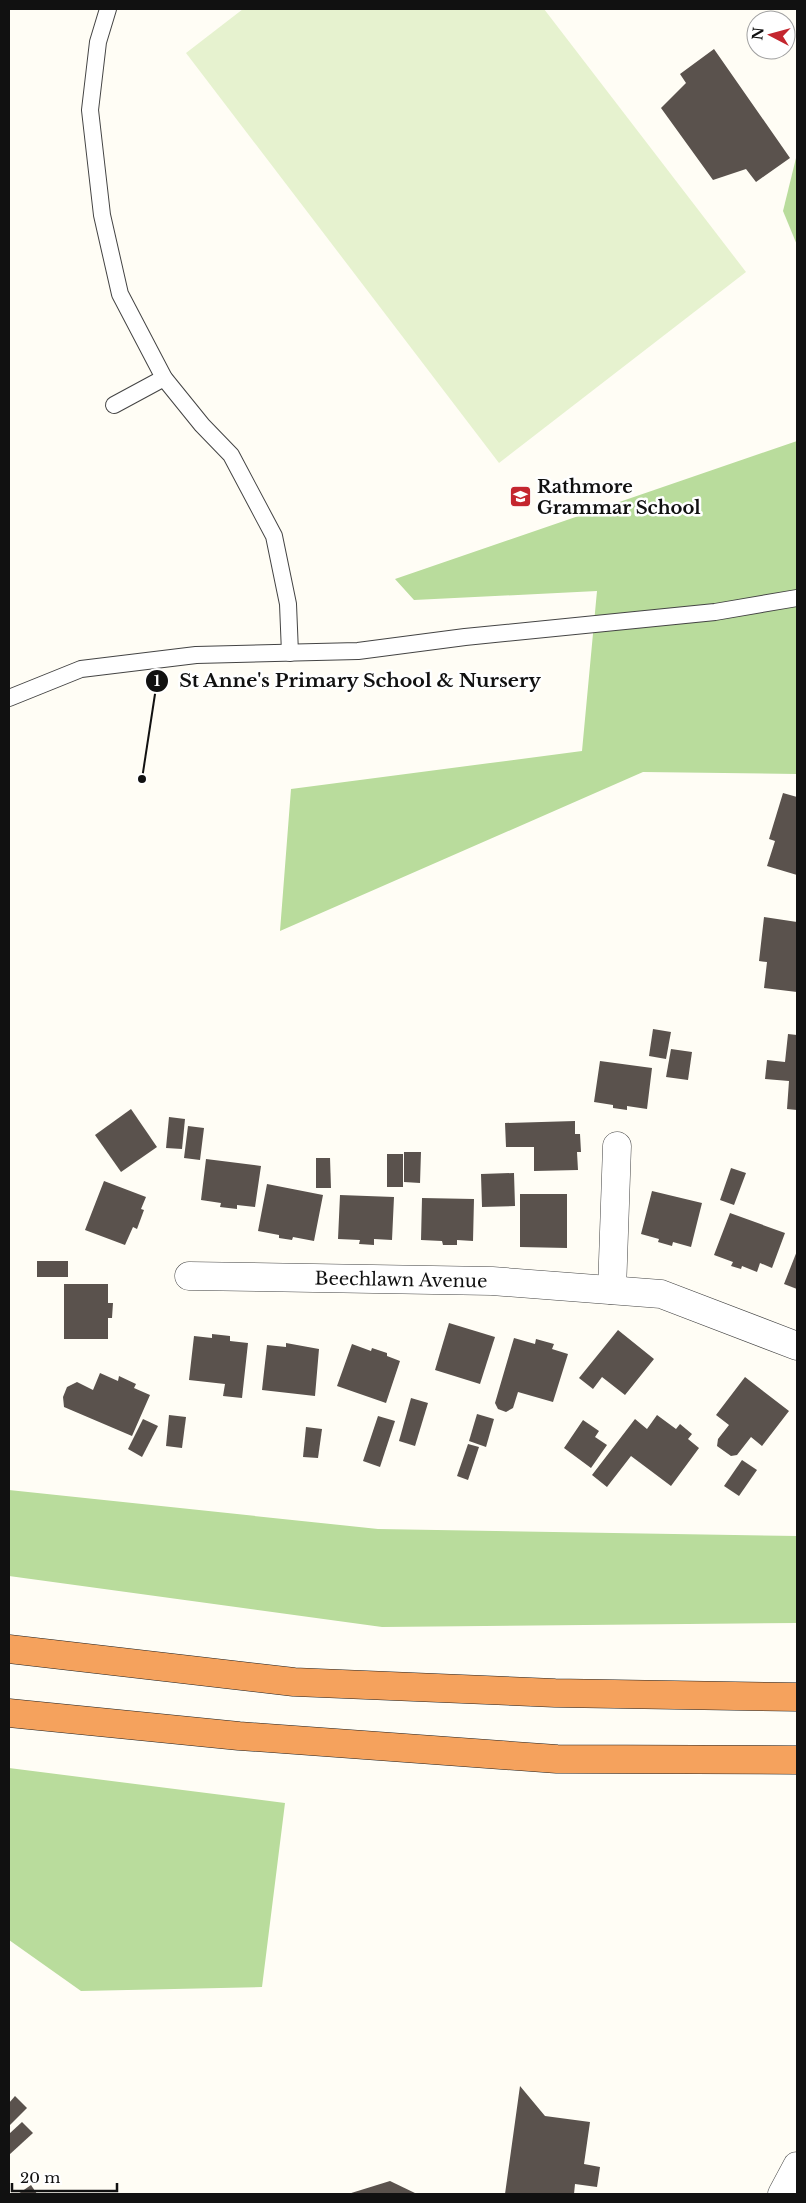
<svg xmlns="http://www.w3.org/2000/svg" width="806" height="2203" viewBox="0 0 806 2203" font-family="'Libre Baskerville',serif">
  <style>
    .forest { fill: #b9dc9c }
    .pitch { fill: #e6f2cf }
    .building { fill: #5a524d }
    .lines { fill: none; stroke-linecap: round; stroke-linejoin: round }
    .service-casing { stroke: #444; stroke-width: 18 }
    .minor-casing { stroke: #444; stroke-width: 29 }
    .tertiary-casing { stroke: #444; stroke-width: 29 }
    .motorway-casing { stroke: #222; stroke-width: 29 }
    .service { stroke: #fff; stroke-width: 16 }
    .minor { stroke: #fff; stroke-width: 28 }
    .tertiary { stroke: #fff; stroke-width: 28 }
    .motorway { stroke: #f5a25d; stroke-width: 28 }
    .labels { text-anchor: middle; stroke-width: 5; stroke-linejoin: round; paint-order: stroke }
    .poi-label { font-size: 18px; font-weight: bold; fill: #111; stroke: #fff; text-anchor: start }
    .street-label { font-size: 18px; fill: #111; stroke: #fff }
    .leader { fill: none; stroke: #111; stroke-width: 2 }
    .callout-dot { fill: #111; stroke: #fff; stroke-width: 2 }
    .mark-label { font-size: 15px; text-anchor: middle; font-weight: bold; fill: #fff }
    .callout-label { font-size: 19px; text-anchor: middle; font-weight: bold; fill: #111; stroke: #fff; stroke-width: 5; stroke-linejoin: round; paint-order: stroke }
  </style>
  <rect width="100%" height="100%" fill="#fffdf5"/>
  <g class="forest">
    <path d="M797 154V245L783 211Z"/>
    <path d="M797 441V774L643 772 280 931 291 789 582 751 597 591 414 600 395 579Z"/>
    <path d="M9 1490 378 1529 797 1536V1623L382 1627 9 1576Z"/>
    <path d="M9 1768 285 1803 262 1987 81 1991 9 1940Z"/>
  </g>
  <path class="pitch" d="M243 9H544L746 272 499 463 186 53Z"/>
  <g class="building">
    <path d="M714 49 790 158 756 182 746 169 713 180 661 108 686 83 680 74Z"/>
    <path d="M783 793 797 797V875L767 866 775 841 769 839Z"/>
    <path d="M764 917 797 922V992L764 988 767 962 759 961Z"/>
    <path d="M653 1029 671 1032 666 1059 649 1056Z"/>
    <path d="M788 1034 797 1035V1110L787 1109 789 1081 765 1079 767 1060 785 1062Z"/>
    <path d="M671 1049 692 1052 688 1080 666 1077Z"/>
    <path d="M600 1061 652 1068 647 1109 627 1106V1110L613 1108V1105L594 1102Z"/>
    <path d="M131 1109 157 1147 121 1172 95 1135Z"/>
    <path d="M169 1117 185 1119 182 1149 166 1148Z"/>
    <path d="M575 1121V1134H580L581 1152H577L578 1170 534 1171V1147H506L505 1123Z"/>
    <path d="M188 1126 204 1128 200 1160 184 1158Z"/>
    <path d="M404 1152H421L420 1183 404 1182Z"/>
    <rect x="387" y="1154" width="16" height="33"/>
    <path d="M316 1158H330L331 1188H316Z"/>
    <path d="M206 1159 261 1166 255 1207 237 1205V1209L220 1207 221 1203 201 1200Z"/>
    <path d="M731 1168 746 1173 734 1205 720 1200Z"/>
    <path d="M514 1173 515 1206 482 1207 481 1174Z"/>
    <path d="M104 1181 146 1197 141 1209 144 1210 137 1229 133 1227 125 1245 85 1230Z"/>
    <path d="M267 1184 323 1195 314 1241 293 1237 292 1240 279 1238V1235L258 1231Z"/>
    <path d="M652 1191 702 1203 691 1247 673 1242 672 1246 658 1242 659 1239 641 1234Z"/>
    <path d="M520 1194H567V1248L520 1247Z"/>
    <path d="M340 1195 394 1197 392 1240 374 1239V1245L359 1244 360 1240 338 1239Z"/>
    <path d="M422 1198 474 1199 473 1241 457 1240V1245H443L442 1241 421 1240Z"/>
    <path d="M730 1213 785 1233 772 1268 760 1263 757 1272 742 1266 741 1269 731 1266 733 1262 714 1255Z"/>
    <path d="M797 1251V1289L784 1284Z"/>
    <rect x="37" y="1261" width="31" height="16"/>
    <path d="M64 1284H108V1303H113L112 1318H108V1339H64Z"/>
    <path d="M449 1323 495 1337 480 1384 435 1370Z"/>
    <path d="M618 1330 654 1359 625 1395 602 1377 593 1389 579 1378Z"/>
    <path d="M212 1334 230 1336V1341L248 1343 242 1398 223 1396 225 1384 189 1380 194 1336 212 1338Z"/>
    <path d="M514 1338 535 1344 536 1339 554 1344 552 1349 568 1354 553 1402 518 1392 513 1408 506 1412 498 1409 495 1403Z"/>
    <path d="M286 1343 319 1349 315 1396 262 1390 267 1345 286 1347Z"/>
    <path d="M352 1344 371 1351 372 1348 387 1353V1356L400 1361 386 1403 337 1386Z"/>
    <path d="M100 1373 118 1381 119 1376 136 1384 134 1388 150 1395 132 1436 64 1407 63 1397 67 1387 77 1382 93 1390Z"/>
    <path d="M745 1377 789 1411 762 1446 751 1437 737 1455 731 1456 717 1446 718 1439 729 1425 716 1415Z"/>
    <path d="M411 1398 428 1403 415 1446 399 1441Z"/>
    <path d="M477 1414 494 1419 486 1447 469 1441Z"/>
    <path d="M169 1415 186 1417 182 1448 166 1446Z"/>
    <path d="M657 1415 676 1429 680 1424 692 1434 688 1439 699 1448 671 1486 631 1456 607 1487 592 1475 635 1419 647 1429Z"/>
    <path d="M378 1416 395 1421 380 1467 363 1461Z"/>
    <path d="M143 1419 158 1426 142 1457 128 1449Z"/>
    <path d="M583 1420 599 1431 595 1437 607 1445 591 1468 564 1448Z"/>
    <path d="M306 1427 322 1429 318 1458 303 1457Z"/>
    <path d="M468 1444 479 1447 468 1480 457 1476Z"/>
    <path d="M742 1460 757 1470 739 1496 724 1486Z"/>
    <path d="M520 2086 545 2116 590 2122 584 2164 600 2167 597 2187 575 2184 574 2194H505Z"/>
    <path d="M15 2096 27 2108 9 2126V2103Z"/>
    <path d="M22 2122 33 2133 9 2155V2134Z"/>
    <path d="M390 2181 417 2194H348Z"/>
    <path d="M31 2185 37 2194H18Z"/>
  </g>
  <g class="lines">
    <defs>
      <g id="service">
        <path d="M108 9 98 42 90 110 102 215 120 294 164 378 202 425 231 455 274 536 288 604 290 653"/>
        <path d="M114 405 164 378"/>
        <path d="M9 698 81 669 196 655 358 651 465 637 715 612 797 598"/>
      </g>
      <g id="minor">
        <path d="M189 1276 492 1281 661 1294 797 1346"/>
        <path d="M612 1290 617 1146"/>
      </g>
      <path id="tertiary" d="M782 2194 797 2166"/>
      <g id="motorway">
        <path d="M9 1649 294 1682 555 1693 797 1697"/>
        <path d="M9 1713 239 1736 557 1759 797 1760"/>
      </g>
    </defs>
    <use href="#service" class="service-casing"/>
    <use href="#minor" class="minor-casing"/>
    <use href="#tertiary" class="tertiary-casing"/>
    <use href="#motorway" class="motorway-casing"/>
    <use href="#service" class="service"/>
    <use href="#minor" class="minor"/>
    <use href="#tertiary" class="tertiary"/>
    <use href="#motorway" class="motorway"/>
  </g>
  <defs>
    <symbol id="school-square" viewBox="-11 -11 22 22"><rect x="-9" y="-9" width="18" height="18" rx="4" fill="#c4262e" stroke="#fff"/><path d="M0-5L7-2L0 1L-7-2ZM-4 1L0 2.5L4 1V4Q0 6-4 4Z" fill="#fff"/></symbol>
  </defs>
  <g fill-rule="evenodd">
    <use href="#school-square" x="508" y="484" width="25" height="25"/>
  </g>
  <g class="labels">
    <g class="poi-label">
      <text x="537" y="493">Rathmore<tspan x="537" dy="21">Grammar School</tspan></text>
    </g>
    <g class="street-label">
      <text transform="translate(401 1280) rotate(1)" y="6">Beechlawn Avenue</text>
    </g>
  </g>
  <path class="leader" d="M142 779L157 681"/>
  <g class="callout-dot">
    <circle cx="142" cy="779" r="5"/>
    <circle cx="157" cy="681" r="12"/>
  </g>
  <g class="mark-label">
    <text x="157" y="686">1</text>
  </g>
  <g class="callout-label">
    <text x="360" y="687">St Anne's Primary School &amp; Nursery</text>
  </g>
  <rect width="806" height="2203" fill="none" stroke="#111111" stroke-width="20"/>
  <g transform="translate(771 35) rotate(276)"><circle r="24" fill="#ffffff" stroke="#a0a0a0"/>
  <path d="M0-4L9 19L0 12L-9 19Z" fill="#c4262e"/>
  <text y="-8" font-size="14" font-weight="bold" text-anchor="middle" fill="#111111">N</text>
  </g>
  <path d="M12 2183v8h105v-8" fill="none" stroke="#111111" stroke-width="2.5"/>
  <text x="20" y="2183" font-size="15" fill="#111111" stroke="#ffffff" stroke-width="4" paint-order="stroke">20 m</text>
</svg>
